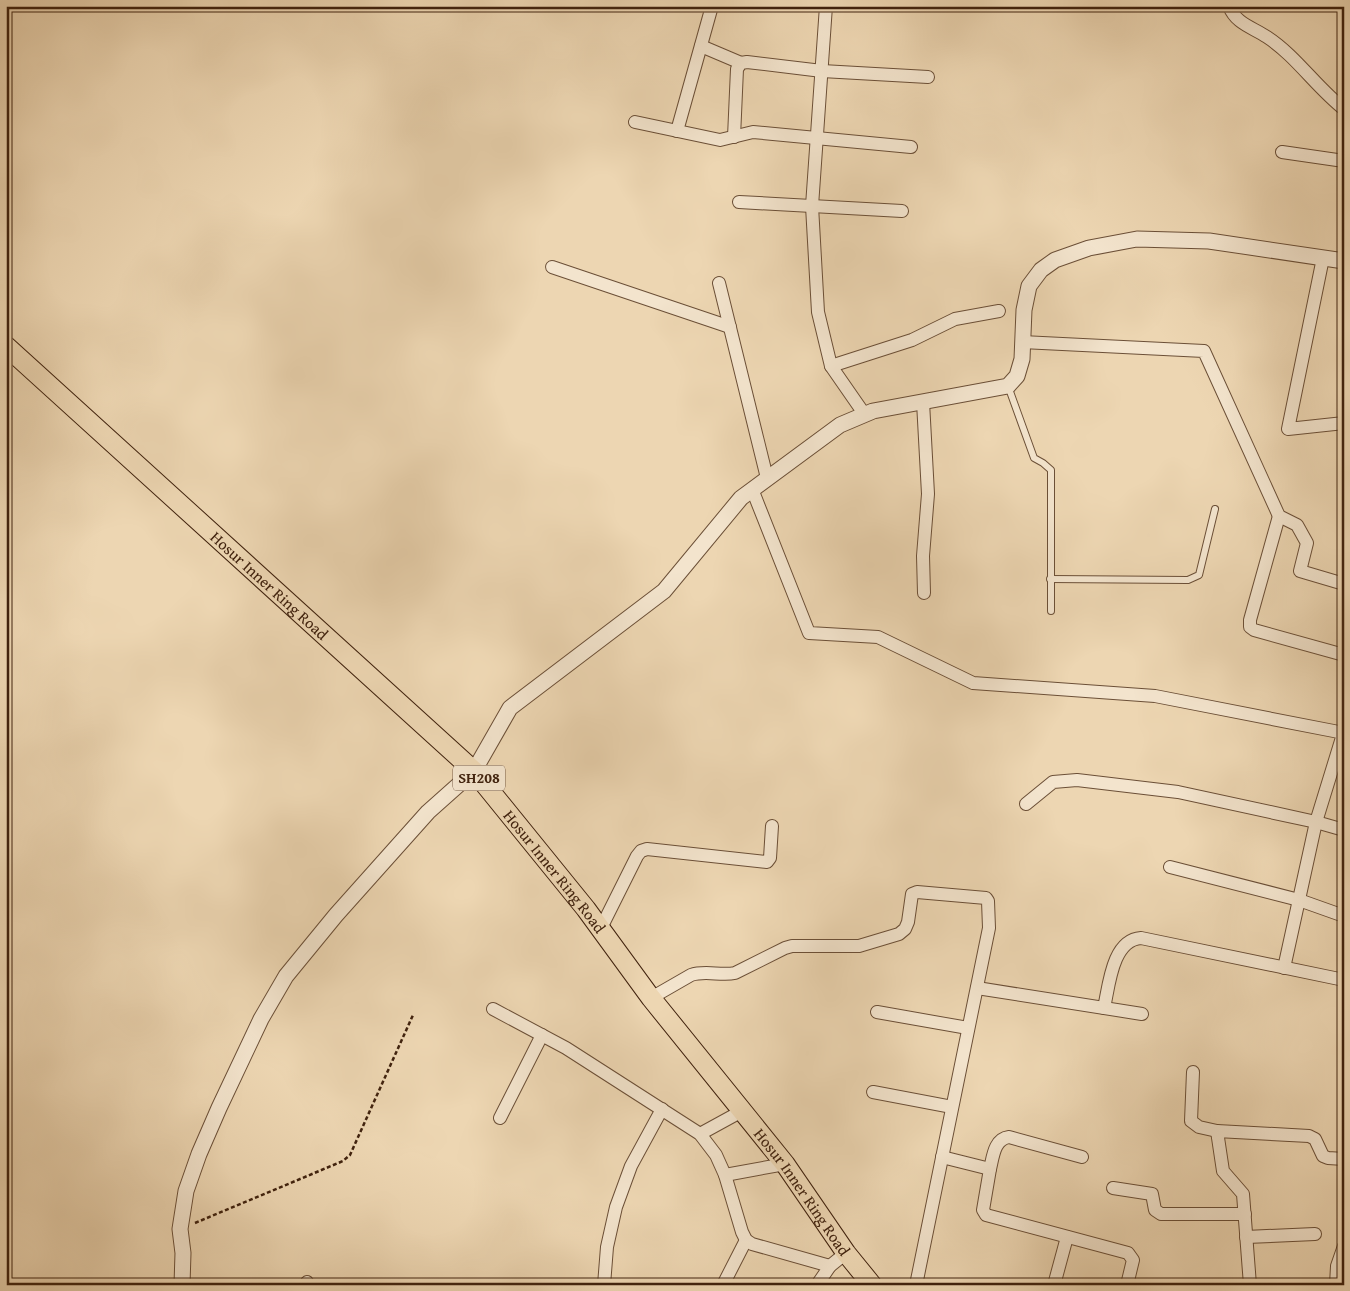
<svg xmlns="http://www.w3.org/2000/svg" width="1350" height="1291" viewBox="0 0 1350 1291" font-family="'Gentium Book Plus',serif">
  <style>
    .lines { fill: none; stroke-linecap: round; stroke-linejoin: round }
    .service-casing { stroke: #6b4f37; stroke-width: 8 }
    .minor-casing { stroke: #6b4f37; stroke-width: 14 }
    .tertiary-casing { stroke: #6b4f37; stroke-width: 17 }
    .primary-casing { stroke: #40220e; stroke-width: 21 }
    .path { stroke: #40220e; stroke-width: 2.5; stroke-dasharray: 4 2.5; stroke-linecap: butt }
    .service { stroke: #f3e4cd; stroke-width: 6 }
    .minor { stroke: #f3e4cd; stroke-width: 12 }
    .tertiary { stroke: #f3e4cd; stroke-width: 15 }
    .primary { stroke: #edd6b2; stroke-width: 19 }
    .labels { text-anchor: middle; stroke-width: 4.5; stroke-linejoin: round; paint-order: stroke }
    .shield { fill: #f3e4cd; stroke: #765c47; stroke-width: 1 }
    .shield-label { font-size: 15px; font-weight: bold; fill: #40220e }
    .street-label { font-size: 16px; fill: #40220e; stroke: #f3e4cd }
  </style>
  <rect width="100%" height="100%" fill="#edd6b2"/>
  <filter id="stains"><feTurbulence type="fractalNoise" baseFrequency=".004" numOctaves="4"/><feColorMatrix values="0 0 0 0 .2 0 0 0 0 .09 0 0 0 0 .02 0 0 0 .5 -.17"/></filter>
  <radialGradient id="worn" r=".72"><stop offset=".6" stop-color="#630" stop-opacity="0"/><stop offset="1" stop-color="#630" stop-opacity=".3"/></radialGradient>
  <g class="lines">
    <defs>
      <g id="service">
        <path d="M1008 386 1034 458 1043 463 1051 470V611"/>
        <path d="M1050 579 1188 580 1199 575 1215 509"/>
      </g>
      <g id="minor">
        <path d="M826 6 812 206 818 312 831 366 865 415"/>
        <path d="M1229 6C1236 24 1252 27 1267 37 1296 56 1316 87 1344 109"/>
        <path d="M701 46 741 63"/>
        <path d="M635 122 720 140 753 132 911 147"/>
        <path d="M677 131 712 6"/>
        <path d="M734 137 737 69 741 63 747 62 822 71 928 77"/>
        <path d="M1282 152 1344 161"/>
        <path d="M739 202 902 211"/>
        <path d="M1323 258 1288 429 1344 423"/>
        <path d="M552 267 730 327"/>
        <path d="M719 283 767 478"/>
        <path d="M1022 342 1204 351 1279 516 1297 525 1307 543 1300 571 1344 584"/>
        <path d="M831 366 912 340 955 319 999 311"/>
        <path d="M923 402 928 494 923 556 924 593"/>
        <path d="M752 489 809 633 878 637 973 683 1155 696 1344 733"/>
        <path d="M1279 516 1250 620V627L1254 630 1344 655"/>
        <path d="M1026 804 1053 782 1077 780 1178 792 1316 822 1344 830"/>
        <path d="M1170 867 1299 900 1344 916"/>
        <path d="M601 928 637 856 641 851 647 849 767 862 770 858 772 826"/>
        <path d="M1284 968 1316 822 1344 731"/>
        <path d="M977 988 1142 1014"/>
        <path d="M651 998 691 975C705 970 721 976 735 973L785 948 792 946H859L899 934 905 929 908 922 912 894 917 892 986 898 988 901 989 928 916 1285"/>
        <path d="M1104 1008C1109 986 1112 940 1141 938L1344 980"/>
        <path d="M493 1009 566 1048 700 1134 716 1155 725 1175 742 1232 746 1240 752 1244 830 1266"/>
        <path d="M877 1012 968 1028"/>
        <path d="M1193 1072 1191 1121 1199 1127 1217 1131"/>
        <path d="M873 1092 952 1107"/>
        <path d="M500 1118 542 1035"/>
        <path d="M700 1134 742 1111"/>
        <path d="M942 1157 990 1169 983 1210 986 1215 1128 1253 1133 1260 1127 1285"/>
        <path d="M990 1169C993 1157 994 1139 1009 1137L1082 1157"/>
        <path d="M725 1175 785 1164"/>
        <path d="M1113 1188 1152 1194 1155 1210 1161 1214H1245"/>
        <path d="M1246 1237 1315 1234"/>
        <path d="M306 1285 307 1282"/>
        <path d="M604 1285 607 1247 616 1207 631 1166 662 1109"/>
        <path d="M723 1285 746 1240"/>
        <path d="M817 1285 830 1266 846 1253"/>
        <path d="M1054 1285 1067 1237"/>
        <path d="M1250 1285 1243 1194 1223 1171 1217 1131 1309 1136 1315 1139 1323 1156 1328 1158 1344 1159"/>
        <path d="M1336 1285 1337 1266 1344 1246"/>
      </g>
      <path id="tertiary" d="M182 1285 183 1253 180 1229 186 1191 199 1154 219 1108 261 1019 286 976 336 915 428 812 474 771 510 708 664 591 741 498 840 425 873 411 1008 386 1017 376 1022 359 1024 310 1029 286 1041 270 1055 260 1089 248 1137 239 1209 241 1344 261"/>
      <g id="primary">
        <path id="s1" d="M6 346 474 771 586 909 651 998 785 1164 846 1253 872 1285"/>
      </g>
    </defs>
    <use href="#service" class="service-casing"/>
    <use href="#minor" class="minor-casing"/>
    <use href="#tertiary" class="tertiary-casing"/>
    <use href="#primary" class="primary-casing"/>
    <path class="path" d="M195 1223 343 1161 350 1155 413 1015"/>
    <use href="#service" class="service"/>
    <use href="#minor" class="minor"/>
    <use href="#tertiary" class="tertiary"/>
    <use href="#primary" class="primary"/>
  </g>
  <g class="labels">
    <rect class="shield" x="453" y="765.5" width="52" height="25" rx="4"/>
    <g class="shield-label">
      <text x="479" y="783">SH208</text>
    </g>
    <g class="street-label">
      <text dy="6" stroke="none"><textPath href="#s1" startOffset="356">Hosur Inner Ring Road</textPath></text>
      <text dy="6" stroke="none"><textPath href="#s1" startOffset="761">Hosur Inner Ring Road</textPath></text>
      <text dy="6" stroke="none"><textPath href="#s1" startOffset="1166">Hosur Inner Ring Road</textPath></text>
    </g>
  </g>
  <rect width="1350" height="1291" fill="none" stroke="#edd6b2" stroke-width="25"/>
  <rect x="8" y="8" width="1335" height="1276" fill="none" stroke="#40220e" stroke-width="2.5"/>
  <rect x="12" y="12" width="1325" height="1266" fill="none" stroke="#40220e"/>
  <rect width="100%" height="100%" filter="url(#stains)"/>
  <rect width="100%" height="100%" fill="url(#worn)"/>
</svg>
